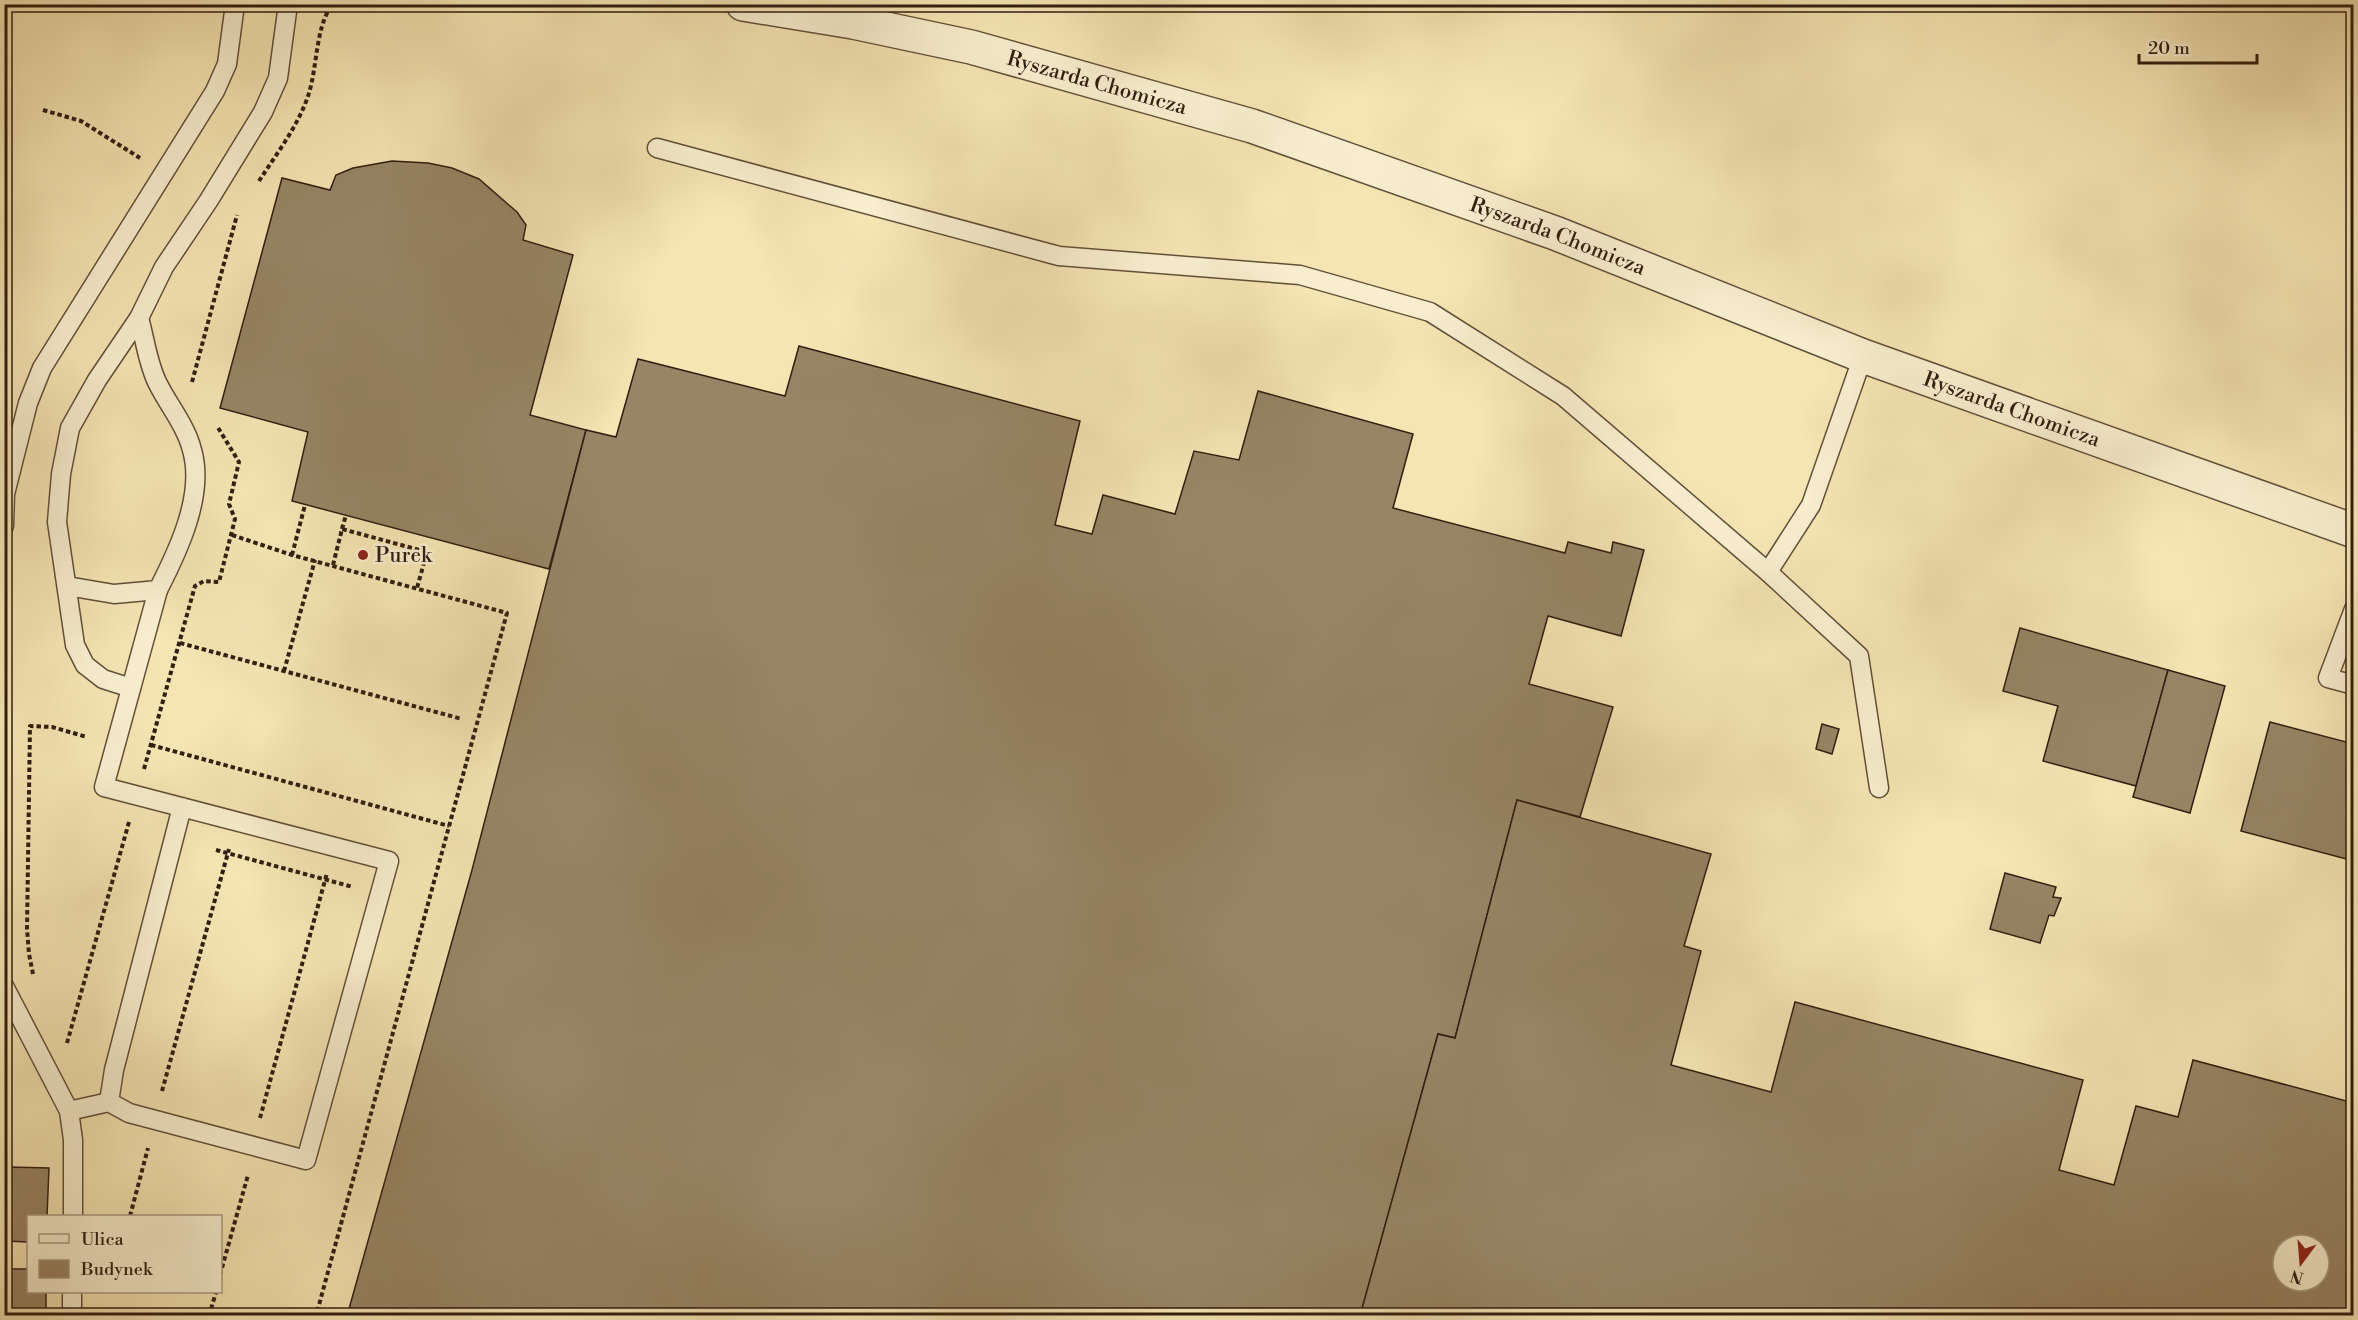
<svg xmlns="http://www.w3.org/2000/svg" width="2358" height="1320" viewBox="0 0 2358 1320" font-family="'Libre Bodoni',serif">
  <style>
    .building { fill: #978565; stroke: #311e10; stroke-width: 1.5; fill-rule: evenodd }
    .lines { fill: none; stroke-linecap: round; stroke-linejoin: round }
    .lane-casing { stroke: #625039; stroke-width: 21 }
    .street-casing { stroke: #625039; stroke-width: 36 }
    .path { stroke: #311e10; stroke-width: 4; stroke-dasharray: 4.5 3; stroke-linecap: butt }
    .lane { stroke: #f8eece; stroke-width: 18 }
    .street { stroke: #f8eece; stroke-width: 33 }
    .poi-dot { fill: #8f2418; stroke: #f8eece; stroke-width: 2 }
    .labels { text-anchor: middle; stroke-width: 5; stroke-linejoin: round; paint-order: stroke }
    .street-label { font-size: 21px; fill: #311e10; stroke: #f8eece }
    .poi-label { font-size: 21px; fill: #311e10; stroke: #f8eece; text-anchor: start }
  </style>
  <rect width="100%" height="100%" fill="#f5e5b3"/>
  <filter id="stains"><feTurbulence type="fractalNoise" baseFrequency=".00333" numOctaves="4"/><feColorMatrix values="0 0 0 0 .2 0 0 0 0 .09 0 0 0 0 .02 0 0 0 .5 -.17"/></filter>
  <radialGradient id="worn" r=".72"><stop offset=".6" stop-color="#630" stop-opacity="0"/><stop offset="1" stop-color="#630" stop-opacity=".3"/></radialGradient>
  <g class="building">
    <path d="M392 161 428 163 452 168 479 179 517 212 526 225 523 240 573 255 530 415 586 430 549 569 292 501 308 432 220 408 282 178 330 190 336 175 353 168Z"/>
    <path d="M799 346 1080 421 1055 525 1092 534 1103 495 1175 514 1194 451 1239 460 1258 391 1413 434 1393 508 1565 553 1568 542 1611 553 1613 542 1644 550 1621 636 1548 616 1529 684 1613 707 1580 817 1517 800 1455 1038 1438 1034 1360 1316H347L472 870 586 430 616 437 638 359 785 396Z"/>
    <path d="M2020 628 2168 670 2136 786 2043 761 2058 706 2003 691Z"/>
    <path d="M2168 670 2225 686 2190 813 2133 797Z"/>
    <path d="M2270 722 2354 744V861L2241 831Z"/>
    <path d="M1822 724 1839 729 1832 754 1816 749Z"/>
    <path d="M1517 800 1711 854 1684 946 1701 951 1671 1065 1771 1092 1795 1002 2083 1080 2059 1170 2114 1185 2136 1106 2178 1117 2193 1060 2354 1103V1316H1360L1438 1034 1455 1038ZM2283 1245H2319V1281H2283Z"/>
    <path d="M2005 873 2056 887 2053 897 2061 898 2054 916 2049 915 2040 943 1990 929Z"/>
    <path d="M8 1167 49 1168 47 1216H28V1242L5 1241Z"/>
    <path d="M6 1269H28V1292H46V1311L4 1310Z"/>
  </g>
  <g class="lines">
    <defs>
      <g id="lane">
        <path d="M657 148 1059 256 1300 275 1430 312 1563 396 1768 572 1859 656 1879 788"/>
        <path d="M4 526 5 494 28 403 42 368 215 91 227 64 235 4"/>
        <path d="M1768 572 1811 505 1863 356"/>
        <path d="M67 586 114 594 158 590C178 551 205 495 192 450 186 426 169 406 158 384 148 365 145 339 139 318"/>
        <path d="M158 590 104 787 389 861 306 1160 129 1113 109 1102 114 1070 182 807"/>
        <path d="M2354 609 2328 678 2354 685"/>
        <path d="M131 688 103 679 85 665 75 645 57 522 61 474 70 428 97 380 139 318 164 267 209 200 263 112 278 78 288 4"/>
        <path d="M4 986 69 1111 73 1140V1216"/>
        <path d="M69 1111 109 1102"/>
        <path d="M72 1316V1292"/>
      </g>
      <g id="street">
        <path id="s1" d="M743 4 853 22 971 47 1252 126 1555 233 1863 356 2354 531"/>
      </g>
    </defs>
    <use href="#lane" class="lane-casing"/>
    <use href="#street" class="street-casing"/>
    <g class="path">
      <path d="M43 110 81 121 140 158"/>
      <path d="M259 181C277 153 299 125 309 93 317 67 316 29 330 8"/>
      <path d="M192 382 237 215"/>
      <path d="M342 529 346 515"/>
      <path d="M232 535 292 555 507 613 316 1316"/>
      <path d="M292 555 305 505"/>
      <path d="M333 565 342 529 427 552 417 588"/>
      <path d="M180 643 462 719"/>
      <path d="M284 671 315 560"/>
      <path d="M151 745 449 826"/>
      <path d="M144 769 195 586 204 581 219 582 235 519 229 504 239 462 217 426"/>
      <path d="M216 850 353 887"/>
      <path d="M33 974 29 954 27 929 30 726 52 727 87 737"/>
      <path d="M67 1043 129 822"/>
      <path d="M162 1091 229 849"/>
      <path d="M260 1118 327 873"/>
      <path d="M130 1216 148 1148"/>
      <path d="M220 1275 248 1175"/>
      <path d="M209 1316 216 1292"/>
    </g>
    <use href="#lane" class="lane"/>
    <use href="#street" class="street"/>
  </g>
  <circle class="poi-dot" cx="363" cy="555" r="6"/>
  <g class="labels">
    <g class="street-label">
      <text dy="7" stroke="none"><textPath href="#s1" startOffset="363">Ryszarda Chomicza</textPath></text>
      <text dy="7" stroke="none"><textPath href="#s1" startOffset="849">Ryszarda Chomicza</textPath></text>
      <text dy="7" stroke="none"><textPath href="#s1" startOffset="1335">Ryszarda Chomicza</textPath></text>
    </g>
    <g class="poi-label">
      <text x="375" y="562">Purek</text>
    </g>
  </g>
  <rect width="2358" height="1320" fill="none" stroke="#f5e5b3" stroke-width="24"/>
  <rect x="6" y="6" width="2346" height="1308" fill="none" stroke="#311e10" stroke-width="3"/>
  <rect x="12" y="12" width="2334" height="1296" fill="none" stroke="#311e10" stroke-width="1.5"/>
  <rect x="27" y="1215" width="195" height="78" fill="#f8eece" stroke="#a89b82" stroke-width="1.5"/>
  <rect x="39" y="1234" width="30" height="9" fill="#f8eece" stroke="#a89b82" stroke-width="1.5"/>
  <text x="81" y="1245" font-size="18" fill="#311e10">Ulica</text>
  <rect x="39" y="1260" width="30" height="18" fill="#978565" stroke="#a89b82" stroke-width="1.5"/>
  <text x="81" y="1275" font-size="18" fill="#311e10">Budynek</text>
  <g transform="translate(2301 1263) rotate(196)"><circle r="28" fill="#f8eece" stroke="#a89b82" stroke-width="1.5"/>
  <path d="M0-4.5L10 22L0 15L-10 22Z" fill="#8f2418"/>
  <text y="-9" font-size="16" font-weight="bold" text-anchor="middle" fill="#311e10">N</text>
  </g>
  <path d="M2139 54v9h118v-9" fill="none" stroke="#311e10" stroke-width="3"/>
  <text x="2148" y="54" font-size="18" fill="#311e10" stroke="#f8eece" stroke-width="4.5" paint-order="stroke">20 m</text>
  <rect width="100%" height="100%" filter="url(#stains)"/>
  <rect width="100%" height="100%" fill="url(#worn)"/>
</svg>
